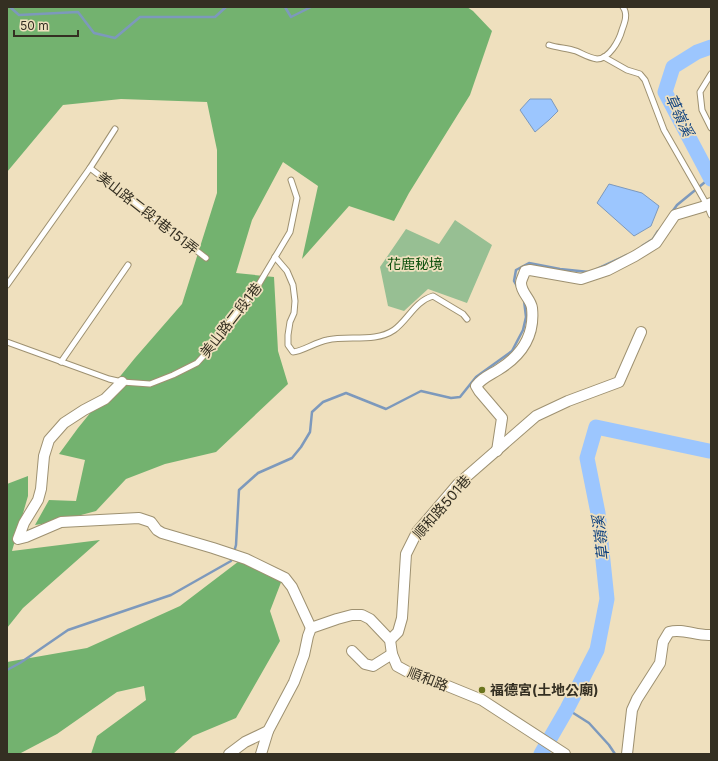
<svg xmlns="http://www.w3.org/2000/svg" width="718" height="761" viewBox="0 0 718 761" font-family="Inter,'Noto Sans TC',sans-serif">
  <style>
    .green { fill: #97bf93 }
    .forest { fill: #73b26f }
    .water { fill: #9cc6fe; stroke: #7d99bc }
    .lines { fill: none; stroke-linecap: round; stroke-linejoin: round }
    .stream { stroke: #7d99bc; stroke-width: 2.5 }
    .river { stroke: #9cc6fe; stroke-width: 15 }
    .lane-casing { stroke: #9e9171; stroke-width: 7 }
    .street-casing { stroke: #9e9171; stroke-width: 12 }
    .lane { stroke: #fff; stroke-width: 5 }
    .street { stroke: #fff; stroke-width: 10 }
    .poi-dot { fill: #6b751e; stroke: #efe0be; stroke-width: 1.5 }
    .labels { text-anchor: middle; stroke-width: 3.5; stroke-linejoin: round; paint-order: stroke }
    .street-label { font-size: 14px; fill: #342f22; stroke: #efe0be }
    .park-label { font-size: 14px; fill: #0e500d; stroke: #efe0be }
    .poi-label { font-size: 14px; font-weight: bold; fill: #342f22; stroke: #efe0be; text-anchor: start }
    .water-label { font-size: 15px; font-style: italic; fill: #114380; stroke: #efe0be }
  </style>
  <rect width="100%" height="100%" fill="#efe0be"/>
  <path class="green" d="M455 220 492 245 467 303 428 289 404 311 388 306 380 267 406 229 439 244Z"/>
  <g class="forest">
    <path d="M7 7H467L473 11 492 31 470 95 409 193 394 221 349 206 302 259 318 186 283 162 252 220 236 273 274 277 278 351 288 384 216 452 165 464 126 479 96 511 55 522 35 525 49 500 76 501 85 460 59 454 78 428 135 358 182 304 217 193V150L207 102 121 99 63 105 7 172Z"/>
    <path d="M28 476V496L12 551 100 540 23 608 7 628V484Z"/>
    <path d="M247 555 285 572 270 611 280 641 236 718 193 736 173 754H91L97 736 146 700 144 686 117 692 57 734 19 754H7V662L87 648 180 606Z"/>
  </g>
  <g class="water">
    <path d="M530 99H551L558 111 549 120 535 132 520 110Z"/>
    <path d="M609 184 642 193 659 206 651 226 634 236 597 203Z"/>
  </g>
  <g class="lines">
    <g class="stream">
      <path d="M10 7 19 15 78 12 94 33 115 38 140 17H215L226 7"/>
      <path d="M285 7 291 17 311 7"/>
      <path d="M672 212 677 205 710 178"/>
      <path d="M642 246 653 239 658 231"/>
      <path d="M597 269 627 255"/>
      <path d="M518 288 514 281 516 270 529 263 560 269 589 272"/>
      <path d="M234 552 236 545 239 490 258 473 292 458 301 447 310 432 312 412 323 402 346 393 386 409 421 391 451 398 460 397 476 377 512 351 523 330 526 317 524 300"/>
      <path d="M7 670 20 663 68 630 171 595 231 561 232 557"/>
      <path d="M567 709 589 723 609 745 615 754"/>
    </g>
    <g class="river">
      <path d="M711 47 697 52 673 67 665 92 711 179"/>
      <path d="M541 754 567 709 597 650 607 599 598 513 587 458 596 427 709 451H711"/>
    </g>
    <defs>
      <g id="lane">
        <path d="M549 45C558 48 568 48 576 51 583 54 589 58 597 59 609 59 619 41 622 30 625 22 628 14 623 7"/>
        <path d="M604 57 627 70 640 74 645 80 664 130 707 205 711 215"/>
        <path d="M711 74 700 92 702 110 711 128"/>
        <path d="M90 168 115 129"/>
        <path d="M275 257 287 271 293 285 295 301 294 313 290 322 288 335V345L293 352C301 352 316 342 327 340 348 335 375 343 394 330 408 320 415 301 433 296L463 314 467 319"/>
        <path d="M7 285 90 168 206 258"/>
        <path d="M7 342 109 379 122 382 150 384 173 375 197 363 207 352 226 326 256 289 290 232 297 198 291 180"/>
        <path d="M61 362 128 265"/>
      </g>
      <g id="street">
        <path d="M122 382 105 399 84 410 64 423 49 440 44 456 41 489 38 500 24 523 18 539 26 537 61 522 139 518 151 522 157 530 162 533 213 548 246 559 285 578 292 587 311 628"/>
        <path d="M497 451 502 418 479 391 476 386C482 378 490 375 498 370 521 356 535 336 532 308 531 299 521 293 521 283 521 280 524 275 525 271L530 270 581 279 608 270 635 256 656 243 675 215 702 207 711 203"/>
        <path d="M390 640 398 632 402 618 406 554 417 532 458 484 536 416 568 401 619 382 641 332"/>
        <path d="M352 651 365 664 373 666 392 654"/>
        <path d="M229 754 245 742 268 731 294 682 304 655 308 636 311 628 337 619 352 615H362L370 619 390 640 392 654 397 666 408 672 433 680 482 700 565 754"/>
        <path d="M261 754 268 731"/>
        <path d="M627 754 632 710 637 699 660 663 663 642 669 632C683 628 696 636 711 635"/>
      </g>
    </defs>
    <use href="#lane" class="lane-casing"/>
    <use href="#street" class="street-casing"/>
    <use href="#lane" class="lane"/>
    <use href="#street" class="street"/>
  </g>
  <circle class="poi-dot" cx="482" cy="690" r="4"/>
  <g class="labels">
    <g class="street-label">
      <text transform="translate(148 213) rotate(38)" y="5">美山路二段1巷151弄</text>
      <text transform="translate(231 320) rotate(-52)" y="5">美山路二段1巷</text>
      <text transform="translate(442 507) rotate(-49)" y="5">順和路501巷</text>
      <text transform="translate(428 679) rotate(21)" y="5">順和路</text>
    </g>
    <g class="park-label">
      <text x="415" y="269">花鹿秘境</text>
    </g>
    <g class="poi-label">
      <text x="490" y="695">福德宮(土地公廟)</text>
    </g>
    <g class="water-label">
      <text transform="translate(679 115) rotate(65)" y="5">草嶺溪</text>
      <text transform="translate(601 538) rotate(-97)" y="5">草嶺溪</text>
    </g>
  </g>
  <rect width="718" height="761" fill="none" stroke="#342f22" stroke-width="16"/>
  <path d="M14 30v6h64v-6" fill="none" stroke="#342f22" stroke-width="2"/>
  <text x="20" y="30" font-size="12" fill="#342f22" stroke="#efe0be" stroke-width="3" paint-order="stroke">50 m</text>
</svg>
